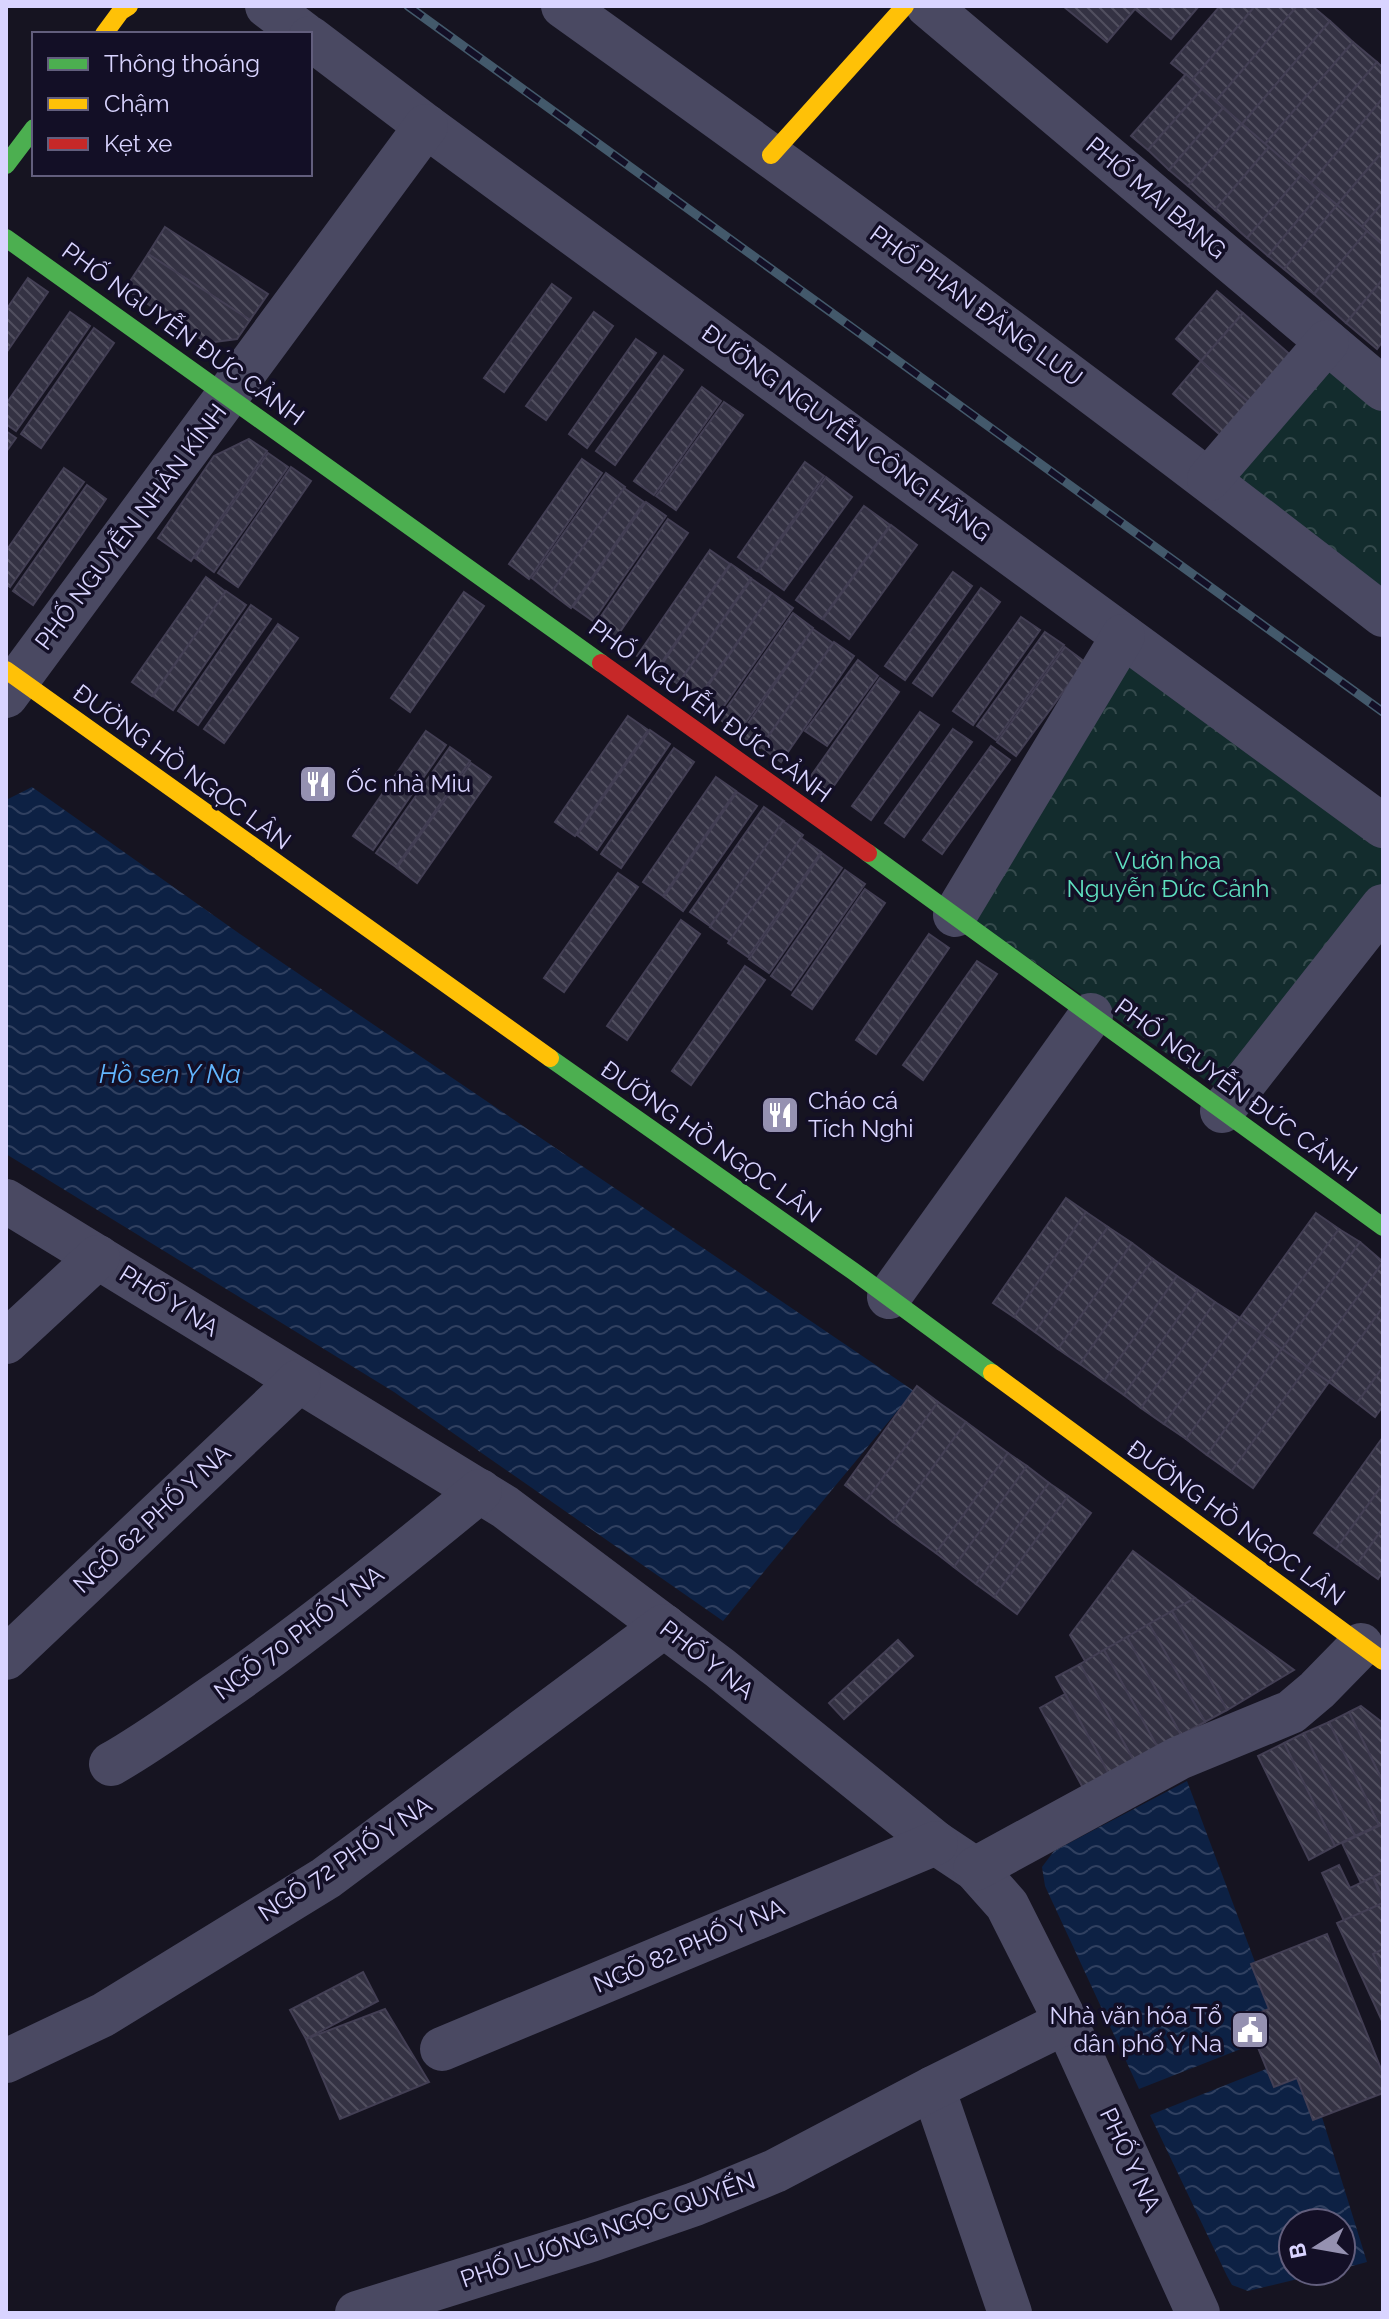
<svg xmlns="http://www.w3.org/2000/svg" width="1389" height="2319" viewBox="0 0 1389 2319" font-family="Raleway,sans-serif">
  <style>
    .forest { fill: url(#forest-crowns) }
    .water { fill: url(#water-waves) }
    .building { fill: url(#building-back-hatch); stroke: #433f54; stroke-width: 2 }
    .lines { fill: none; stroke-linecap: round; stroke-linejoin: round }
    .street { stroke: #4a4962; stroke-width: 44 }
    .fast { stroke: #4caf50; stroke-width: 18 }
    .slow { stroke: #ffc107; stroke-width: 18 }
    .jam { stroke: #c62828; stroke-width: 18 }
    .rail-casing { stroke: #43596b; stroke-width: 9 }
    .rail { stroke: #130f26; stroke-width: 6; stroke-dasharray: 18; stroke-linecap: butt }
    .labels { text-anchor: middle; stroke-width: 7; stroke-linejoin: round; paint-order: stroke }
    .street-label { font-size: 24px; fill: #d9d4ff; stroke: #130f26 }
    .poi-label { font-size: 24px; fill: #d9d4ff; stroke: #130f26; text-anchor: start }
    .park-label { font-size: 24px; fill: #5fe0c0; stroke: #130f26 }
    .water-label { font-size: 26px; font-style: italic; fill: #62b6ff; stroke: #130f26 }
  </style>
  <defs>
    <pattern id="forest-crowns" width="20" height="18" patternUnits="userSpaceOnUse" patternTransform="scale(2)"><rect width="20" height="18" fill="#132c2d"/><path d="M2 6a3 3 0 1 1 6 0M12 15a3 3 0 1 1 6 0" fill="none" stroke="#354a4c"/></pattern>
    <pattern id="water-waves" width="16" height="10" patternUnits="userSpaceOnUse" patternTransform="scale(2)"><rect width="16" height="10" fill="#0d2144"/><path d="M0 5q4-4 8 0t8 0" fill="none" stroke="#304060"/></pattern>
    <pattern id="building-back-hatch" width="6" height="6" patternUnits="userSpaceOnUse" patternTransform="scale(2)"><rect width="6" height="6" fill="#343243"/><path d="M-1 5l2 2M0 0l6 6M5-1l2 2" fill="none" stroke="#514f5f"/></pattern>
  </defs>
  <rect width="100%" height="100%" fill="#161421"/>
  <g class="forest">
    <path d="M1323 350 1383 393V606L1223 476Z"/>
    <path d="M1119 656 1383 849V884L1221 1091 963 913Z"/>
  </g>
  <g class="water">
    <path d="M32 787 240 934 914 1391 723 1621 394 1392 6 1154V800Z"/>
    <path d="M1187 1781 1255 1962 1251 1964 1269 2009 1247 2018 1256 2043 1139 2089 1045 1886 1042 1867 1054 1851Z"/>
    <path d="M1266 2069 1274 2087 1297 2078 1313 2120 1322 2117 1367 2262 1341 2269V2223H1293V2271H1331L1248 2291 1232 2285 1227 2276 1150 2115Z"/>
  </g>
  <g class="building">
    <path d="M1063 6H1199L1171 39 1135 9 1107 42Z"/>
    <path d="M1220 6H1255L1192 80 1171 63Z"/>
    <path d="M1255 6H1297L1216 101 1192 80Z"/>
    <path d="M1297 6H1312L1330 21 1242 124 1216 101Z"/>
    <path d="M1330 21 1353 42 1265 144 1242 124Z"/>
    <path d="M1353 42 1377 62 1289 165 1265 144Z"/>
    <path d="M1377 62 1383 68V98L1311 183 1289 165Z"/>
    <path d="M1186 74 1202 89 1148 150 1131 136Z"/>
    <path d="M1202 89 1223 108 1169 170 1148 150Z"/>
    <path d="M1383 98V151L1337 205 1311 183Z"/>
    <path d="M1223 108 1242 124 1188 186 1169 170Z"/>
    <path d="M1242 124 1269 147 1215 210 1188 186Z"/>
    <path d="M1269 147 1301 175 1247 238 1215 210Z"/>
    <path d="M1383 151V202L1362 227 1337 205Z"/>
    <path d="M1301 175 1321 192 1268 256 1247 238Z"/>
    <path d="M1321 192 1337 205 1284 269 1268 256Z"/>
    <path d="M1383 202V245L1362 227Z"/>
    <path d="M1337 205 1367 231 1314 294 1284 269Z"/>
    <path d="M165 227 268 294 250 320 148 254Z"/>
    <path d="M1367 231 1383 245V279L1346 323 1314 294Z"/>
    <path d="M148 254 250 320 237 339 207 343 125 289Z"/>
    <path d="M28 278 48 292 6 353V310Z"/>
    <path d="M1383 279V341L1377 349 1346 323Z"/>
    <path d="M552 284 571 298 504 392 484 378Z"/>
    <path d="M1217 291 1243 313 1201 361 1176 339Z"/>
    <path d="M70 312 90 326 16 431 6 424V404Z"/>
    <path d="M594 312 613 326 546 420 526 406Z"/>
    <path d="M1243 313 1294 358 1253 406 1201 361Z"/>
    <path d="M94 328 114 343 41 448 21 434Z"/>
    <path d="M636 339 656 353 587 448 569 434Z"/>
    <path d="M664 356 683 370 615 465 596 451Z"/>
    <path d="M1201 361 1253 406 1225 439 1173 394Z"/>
    <path d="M702 387 721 401 654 495 634 481Z"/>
    <path d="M724 402 743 415 676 510 656 496Z"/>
    <path d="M6 431 16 438 6 452Z"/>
    <path d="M249 439 267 451 191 561 158 538 214 456Z"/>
    <path d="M268 453 288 467 214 572 195 558Z"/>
    <path d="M582 459 602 473 529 579 509 564Z"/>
    <path d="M805 462 824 476 757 571 738 557Z"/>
    <path d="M291 467 311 481 238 587 218 573Z"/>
    <path d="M64 468 84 482 10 587 6 584V551Z"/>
    <path d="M606 473 625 487 551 593 532 578Z"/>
    <path d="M826 477 852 497 784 590 758 571Z"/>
    <path d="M87 485 106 499 33 605 13 591Z"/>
    <path d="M624 488 644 502 571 608 551 593Z"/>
    <path d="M646 502 666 516 593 621 573 607Z"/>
    <path d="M864 506 890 525 822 619 796 600Z"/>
    <path d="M668 519 688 533 615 639 595 625Z"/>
    <path d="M891 525 917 545 849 639 823 619Z"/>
    <path d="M710 550 730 564 657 669 637 656Z"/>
    <path d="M731 564 751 578 678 684 658 670Z"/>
    <path d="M953 572 972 586 905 680 885 666Z"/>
    <path d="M206 577 226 592 152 696 132 682Z"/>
    <path d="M752 579 772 593 698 698 678 684Z"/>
    <path d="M981 588 1000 602 932 696 913 683Z"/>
    <path d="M226 591 246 605 173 710 153 696Z"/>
    <path d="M464 592 484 606 410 712 391 698Z"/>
    <path d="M772 593 793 608 719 713 699 699Z"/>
    <path d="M251 605 271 619 198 725 178 711Z"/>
    <path d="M793 613 813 628 739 732 719 719Z"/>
    <path d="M1021 617 1040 630 973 725 953 711Z"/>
    <path d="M278 624 298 638 224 743 204 729Z"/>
    <path d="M813 629 833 643 760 748 740 735Z"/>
    <path d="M1045 632 1064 645 996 740 977 726Z"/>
    <path d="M834 642 854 656 781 762 761 747Z"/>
    <path d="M1065 647 1085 662 1016 756 997 742Z"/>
    <path d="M858 660 878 676 827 746 805 731Z"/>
    <path d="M880 678 899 692 826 797 806 783Z"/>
    <path d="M920 712 939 725 871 820 852 806Z"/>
    <path d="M628 716 648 730 575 836 555 822Z"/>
    <path d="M953 729 972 742 904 837 885 823Z"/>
    <path d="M650 730 670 744 597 850 577 835Z"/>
    <path d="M426 731 446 745 373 850 353 836Z"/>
    <path d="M991 746 1010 760 942 854 923 840Z"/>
    <path d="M450 747 470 761 396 867 376 853Z"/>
    <path d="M674 748 694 762 621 868 601 854Z"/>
    <path d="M471 763 491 777 417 883 397 868Z"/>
    <path d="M716 777 736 791 663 896 643 882Z"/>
    <path d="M737 792 757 806 683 911 664 897Z"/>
    <path d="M764 807 784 821 710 926 690 912Z"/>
    <path d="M783 821 803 835 730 941 710 927Z"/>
    <path d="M801 838 821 852 748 957 728 943Z"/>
    <path d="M822 853 842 868 769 973 749 959Z"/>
    <path d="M845 870 865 884 791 990 771 976Z"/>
    <path d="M618 873 638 887 564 992 544 978Z"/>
    <path d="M865 889 885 903 812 1009 792 995Z"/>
    <path d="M681 920 700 934 627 1040 607 1026Z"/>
    <path d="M929 934 949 948 876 1054 856 1040Z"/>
    <path d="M977 961 997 974 923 1080 903 1065Z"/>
    <path d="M745 966 765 980 691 1085 672 1071Z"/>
    <path d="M1066 1198 1086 1212 1014 1317 993 1303Z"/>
    <path d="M1086 1212 1108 1227 1035 1332 1014 1317Z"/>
    <path d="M1316 1213 1339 1229 1262 1334 1240 1318Z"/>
    <path d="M1108 1227 1132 1243 1058 1349 1035 1332Z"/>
    <path d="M1339 1229 1360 1242 1282 1349 1262 1334Z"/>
    <path d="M1360 1242 1383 1262 1307 1367 1282 1349Z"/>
    <path d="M1132 1243 1153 1259 1080 1364 1058 1349Z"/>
    <path d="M1153 1259 1177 1276 1104 1381 1080 1364Z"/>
    <path d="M1383 1262V1307L1329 1382 1307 1367Z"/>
    <path d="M1177 1276 1198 1290 1124 1395 1104 1381Z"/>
    <path d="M1198 1290 1215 1302 1141 1408 1124 1395Z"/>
    <path d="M1215 1302 1240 1318 1164 1424 1141 1408Z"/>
    <path d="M1383 1307V1367L1357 1403 1329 1382Z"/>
    <path d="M1240 1318 1262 1334 1186 1439 1164 1424Z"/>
    <path d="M1262 1334 1282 1349 1207 1455 1186 1439Z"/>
    <path d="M1282 1349 1307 1367 1231 1472 1207 1455Z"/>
    <path d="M1307 1367 1329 1382 1253 1488 1231 1472Z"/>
    <path d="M1383 1367V1406L1375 1417 1357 1403Z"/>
    <path d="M917 1386 938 1402 866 1501 845 1485Z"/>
    <path d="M938 1402 966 1422 893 1522 866 1501Z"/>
    <path d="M966 1422 1008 1453 936 1553 893 1522Z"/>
    <path d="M1383 1437V1484L1336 1549 1314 1533Z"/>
    <path d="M1008 1453 1027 1466 954 1567 936 1553Z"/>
    <path d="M1027 1466 1049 1483 976 1584 954 1567Z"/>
    <path d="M1049 1483 1068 1496 994 1597 976 1584Z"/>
    <path d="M1383 1484V1528L1357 1564 1336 1549Z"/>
    <path d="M1068 1496 1091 1513 1017 1614 994 1597Z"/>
    <path d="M1383 1528V1571L1378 1579 1357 1564Z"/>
    <path d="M1133 1551 1195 1598 1085 1661 1070 1635Z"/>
    <path d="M1195 1598 1294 1670 1227 1710 1172 1611Z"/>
    <path d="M1172 1611 1227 1710 1205 1722 1149 1624Z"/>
    <path d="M1149 1624 1205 1722 1181 1735 1127 1637Z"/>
    <path d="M1127 1637 1181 1735 1158 1748 1104 1650Z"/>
    <path d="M898 1640 913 1656 844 1719 829 1703Z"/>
    <path d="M1104 1650 1158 1748 1134 1761 1080 1664Z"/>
    <path d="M1080 1664 1134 1761 1109 1774 1056 1677Z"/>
    <path d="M1065 1694 1109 1774 1083 1788 1040 1708Z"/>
    <path d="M1361 1706 1383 1723V1782L1349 1712Z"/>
    <path d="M1349 1712 1383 1782V1824L1379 1825 1329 1722Z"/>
    <path d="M1329 1722 1379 1825 1355 1836 1304 1733Z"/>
    <path d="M1304 1733 1355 1836 1335 1846 1284 1743Z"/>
    <path d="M1284 1743 1335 1846 1309 1860 1258 1756Z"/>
    <path d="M1383 1824V1872L1361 1883 1342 1843Z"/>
    <path d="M1339 1865 1350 1888 1373 1877 1383 1903 1344 1921 1322 1873Z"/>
    <path d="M1383 1872V1898L1373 1877Z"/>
    <path d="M1383 1903V2023L1337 1923Z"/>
    <path d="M1327 1934 1383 2074V2093L1313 2120 1297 2078 1274 2087 1246 2018 1269 2009 1251 1964Z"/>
    <path d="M1383 1949V1976L1373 1954Z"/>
    <path d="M363 1972 378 2001 306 2039 290 2010Z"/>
    <path d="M385 2009 429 2082 340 2119 306 2039Z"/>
  </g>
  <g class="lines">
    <g class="street">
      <path d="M267 6 304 34"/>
      <path d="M563 6C840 204 1114 405 1383 615"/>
      <path d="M928 6 1383 389"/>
      <path d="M310 38 426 126 1383 826"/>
      <path d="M1209 479 1327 342"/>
      <path d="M6 696 426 126"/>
      <path d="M955 915 1123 636"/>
      <path d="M1222 1111 1383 906"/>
      <path d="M6 1201 505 1507 720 1668 936 1843 975 1869 1007 1905 1066 2022 1198 2313"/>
      <path d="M889 1297 1091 1015"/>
      <path d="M6 1342 98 1257"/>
      <path d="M6 1658 299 1381"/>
      <path d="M111 1764C150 1742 186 1715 223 1690 312 1628 396 1560 480 1491"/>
      <path d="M975 1869 1179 1758 1291 1712 1317 1690 1361 1645"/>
      <path d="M442 2049 936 1843"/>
      <path d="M6 2061 103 2015 326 1878 664 1626"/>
      <path d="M933 2088 1010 2313"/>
      <path d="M357 2313 591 2240 695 2204 775 2171 933 2088 1066 2022"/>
    </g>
    <g class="fast">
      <path d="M6 165 34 128"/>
      <path d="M6 238 601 663"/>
      <path d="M868 853 1383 1227"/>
      <path d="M550 1058 853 1271 992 1373"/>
    </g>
    <g class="slow">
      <path d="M104 34 121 11 129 6"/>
      <path d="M771 155 905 6"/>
      <path d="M6 670 550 1058"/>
      <path d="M992 1373 1383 1661"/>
    </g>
    <path class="jam" d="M601 663 868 853"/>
    <defs>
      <path id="rail" d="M408 6 1383 712"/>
    </defs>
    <use href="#rail" class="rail-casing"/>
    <use href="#rail" class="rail"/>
  </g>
  <defs>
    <symbol id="restaurant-square" viewBox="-11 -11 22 22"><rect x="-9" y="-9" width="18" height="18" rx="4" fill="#9591b1" stroke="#130f26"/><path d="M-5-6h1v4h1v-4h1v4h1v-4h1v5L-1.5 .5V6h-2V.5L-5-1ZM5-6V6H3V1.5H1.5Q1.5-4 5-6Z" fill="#fff"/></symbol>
    <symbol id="civic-square" viewBox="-11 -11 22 22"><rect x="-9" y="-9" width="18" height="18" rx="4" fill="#9591b1" stroke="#130f26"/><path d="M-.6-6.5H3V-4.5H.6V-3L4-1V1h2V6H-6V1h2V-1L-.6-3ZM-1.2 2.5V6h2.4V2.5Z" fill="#fff"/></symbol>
  </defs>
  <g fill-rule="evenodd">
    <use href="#restaurant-square" x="296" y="762" width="44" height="44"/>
    <use href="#restaurant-square" x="758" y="1093" width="44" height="44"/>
    <use href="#civic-square" x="1228" y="2008" width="44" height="44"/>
  </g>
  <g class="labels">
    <g class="street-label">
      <text transform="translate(1156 198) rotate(40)" y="8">PHỐ MAI BANG</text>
      <text transform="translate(976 306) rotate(36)" y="8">PHỐ PHAN ĐĂNG LƯU</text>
      <text transform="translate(183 334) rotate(36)" y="8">PHỐ NGUYỄN ĐỨC CẢNH</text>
      <text transform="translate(846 433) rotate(36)" y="8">ĐƯỜNG NGUYỄN CÔNG HÃNG</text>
      <text transform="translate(131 527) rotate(-53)" y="8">PHỐ NGUYỄN NHÂN KÍNH</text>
      <text transform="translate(710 711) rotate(36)" y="8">PHỐ NGUYỄN ĐỨC CẢNH</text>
      <text transform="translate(182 767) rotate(36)" y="8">ĐƯỜNG HỒ NGỌC LÂN</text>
      <text transform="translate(1236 1090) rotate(36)" y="8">PHỐ NGUYỄN ĐỨC CẢNH</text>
      <text transform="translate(711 1142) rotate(35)" y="8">ĐƯỜNG HỒ NGỌC LÂN</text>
      <text transform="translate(169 1301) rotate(32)" y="8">PHỐ Y NA</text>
      <text transform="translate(152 1519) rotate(-43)" y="8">NGÕ 62 PHỐ Y NA</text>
      <text transform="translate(1236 1523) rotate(36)" y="8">ĐƯỜNG HỒ NGỌC LÂN</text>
      <text transform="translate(299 1633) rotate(-37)" y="8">NGÕ 70 PHỐ Y NA</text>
      <text transform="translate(707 1660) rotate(38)" y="8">PHỐ Y NA</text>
      <text transform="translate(345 1859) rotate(-34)" y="8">NGÕ 72 PHỐ Y NA</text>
      <text transform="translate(689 1946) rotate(-23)" y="8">NGÕ 82 PHỐ Y NA</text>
      <text transform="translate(1130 2160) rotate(65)" y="8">PHỐ Y NA</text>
      <text transform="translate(608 2230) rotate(-19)" y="8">PHỐ LƯƠNG NGỌC QUYẾN</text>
    </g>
    <g class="poi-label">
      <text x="346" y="792">Ốc nhà Miu</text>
      <text x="808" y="1109">Cháo cá<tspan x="808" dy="28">Tích Nghi</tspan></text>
      <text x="1222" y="2024" text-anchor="end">Nhà văn hóa Tổ<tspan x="1222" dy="28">dân phố Y Na</tspan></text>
    </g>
    <g class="park-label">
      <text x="1168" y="869">Vườn hoa<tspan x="1168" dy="28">Nguyễn Đức Cảnh</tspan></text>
    </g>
    <g class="water-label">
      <text x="170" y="1083">Hồ sen Y Na</text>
    </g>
  </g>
  <rect width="1389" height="2319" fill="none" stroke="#d9d4ff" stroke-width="16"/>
  <rect x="32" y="32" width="280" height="144" fill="#130f26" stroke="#625e7d" stroke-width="2"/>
  <rect x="48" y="58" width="40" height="12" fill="#4caf50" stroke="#625e7d" stroke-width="2"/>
  <text x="104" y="72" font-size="24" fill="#d9d4ff">Thông thoáng</text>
  <rect x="48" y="98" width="40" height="12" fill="#ffc107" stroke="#625e7d" stroke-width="2"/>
  <text x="104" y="112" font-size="24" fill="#d9d4ff">Chậm</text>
  <rect x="48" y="138" width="40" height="12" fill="#c62828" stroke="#625e7d" stroke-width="2"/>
  <text x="104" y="152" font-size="24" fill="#d9d4ff">Kẹt xe</text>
  <g transform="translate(1317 2247) rotate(259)"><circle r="38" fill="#130f26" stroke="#625e7d" stroke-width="2"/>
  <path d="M0-6L14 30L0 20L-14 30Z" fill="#9591b1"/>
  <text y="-12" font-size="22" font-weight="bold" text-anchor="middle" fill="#d9d4ff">B</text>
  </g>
</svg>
